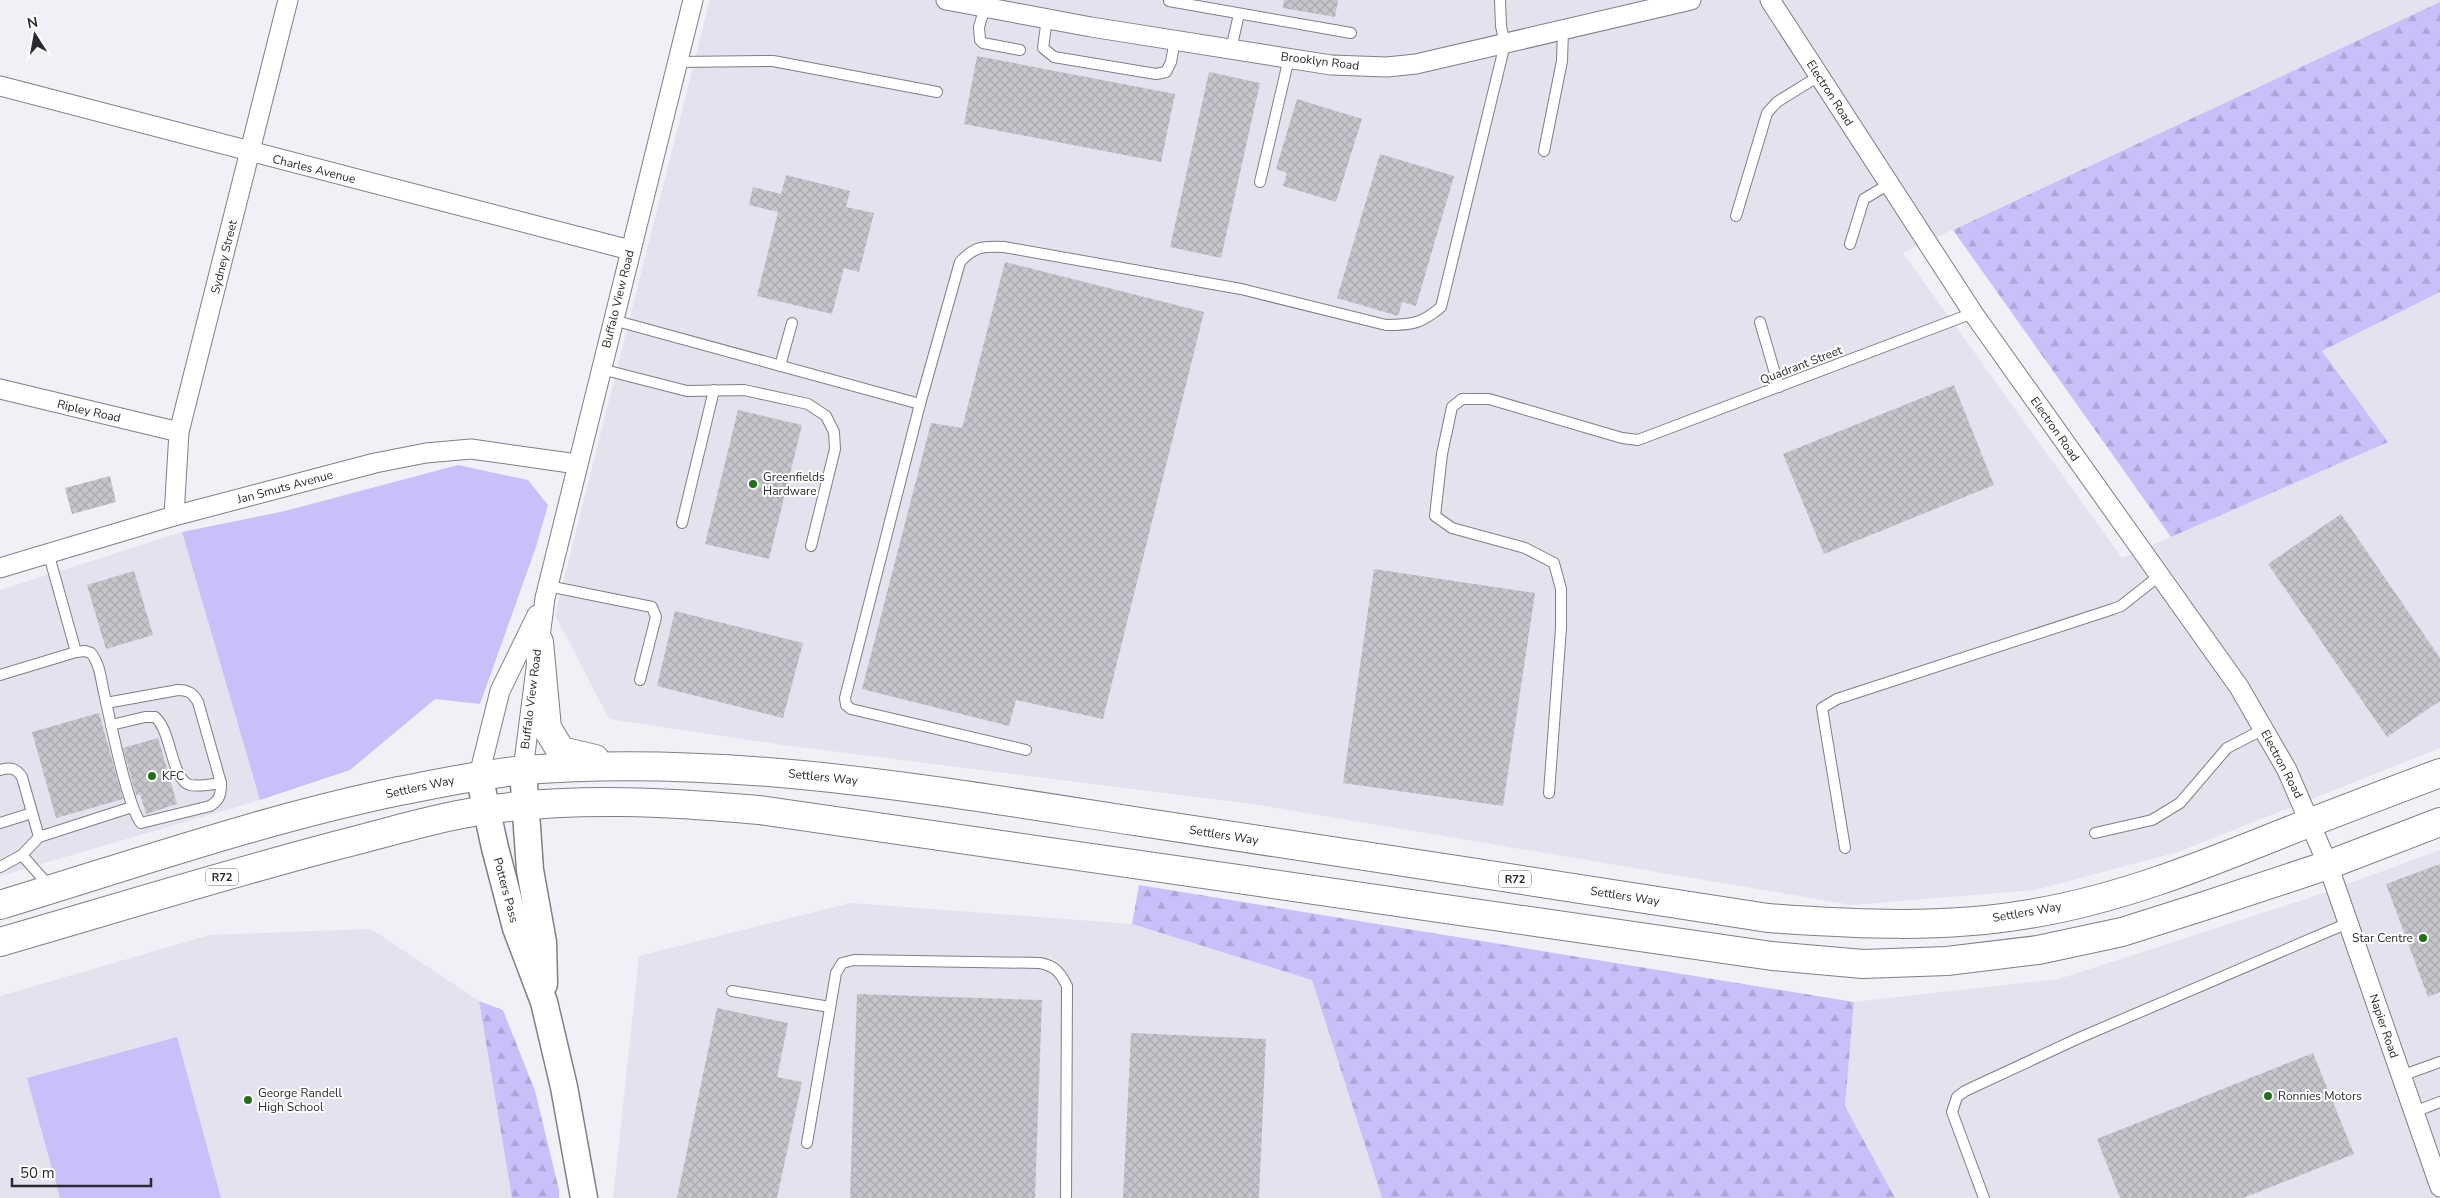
<svg xmlns="http://www.w3.org/2000/svg" width="2440" height="1198" viewBox="0 0 2440 1198" font-family="'Nunito Sans',sans-serif">
  <style>
    .built { fill: #e4e2ef }
    .green { fill: #c9c0fa }
    .forest { fill: url(#forest-firs) }
    .building { fill: url(#building-cross-hatch) }
    .lines { fill: none; stroke-linecap: round; stroke-linejoin: round }
    .lane-casing { stroke: #7f7f84; stroke-width: 12 }
    .street-casing { stroke: #7f7f84; stroke-width: 21 }
    .secondary-casing { stroke: #7f7f84; stroke-width: 29 }
    .primary-casing { stroke: #7f7f84; stroke-width: 30 }
    .lane { stroke: #fff; stroke-width: 10 }
    .street { stroke: #fff; stroke-width: 19 }
    .secondary { stroke: #fff; stroke-width: 26 }
    .primary { stroke: #fff; stroke-width: 28 }
    .poi-dot { fill: #217119; stroke: #fff; stroke-width: 2 }
    .labels { text-anchor: middle; stroke-width: 4; stroke-linejoin: round; paint-order: stroke }
    .shield { fill: #fff; stroke: #6b6b6c; stroke-width: 1 }
    .shield-label { font-size: 11px; font-weight: bold; fill: #2b2b2d }
    .street-label { font-size: 12px; fill: #2b2b2d; stroke: #fff }
    .poi-label { font-size: 12px; fill: #2b2b2d; stroke: #fff; text-anchor: start }
  </style>
  <defs>
    <pattern id="forest-firs" width="22" height="20" patternUnits="userSpaceOnUse" patternTransform="scale(1.25)"><rect width="22" height="20" fill="#c9c0fa"/><path d="M5 1l3.5 6h-7zM16 11l3.5 6h-7z" fill="#ada5d7"/></pattern>
    <pattern id="building-cross-hatch" width="8" height="8" patternUnits="userSpaceOnUse" patternTransform="scale(1.25)"><rect width="8" height="8" fill="#c6c5cb"/><path d="M0 0l8 8M0 8l8-8" fill="none" stroke="#aaa9af"/></pattern>
  </defs>
  <rect width="100%" height="100%" fill="#f0f0f6"/>
  <g class="built">
    <path d="M710 0H2440V2L1903 253 2122 558 2387 442 2322 351 2440 292V748L2178 852 2035 890 1852 905 1260 805 783 745 609 719 555 615Z"/>
    <path d="M182 532 260 800 0 876V590Z"/>
    <path d="M2440 850V1198H1895L1845 1106 1854 1002 2059 979 2312 897Z"/>
    <path d="M851 903 1132 924 1312 980 1382 1198H613L639 956Z"/>
    <path d="M371 929 479 1001 512 1198H0V996L210 935Z"/>
  </g>
  <g class="green">
    <path d="M458 465 528 480 548 505 536 547 480 704 435 699 350 770 260 800 182 532 285 511Z"/>
    <path d="M177 1037 221 1198H60L27 1078Z"/>
  </g>
  <g class="forest">
    <path d="M2440 2V292L2322 351 2388 442 2171 537 1953 230Z"/>
    <path d="M1139 885 1854 1002 1845 1106 1895 1198H1382L1312 980 1132 924Z"/>
    <path d="M479 1001 503 1010 535 1091 559 1190V1198H512Z"/>
  </g>
  <g class="building">
    <path d="M1284 0H1338L1335 17 1283 8Z"/>
    <path d="M977 56 1175 94 1161 162 964 124Z"/>
    <path d="M1209 72 1260 83 1221 258 1170 247Z"/>
    <path d="M1297 99 1362 119 1336 202 1283 186 1287 173 1276 169Z"/>
    <path d="M1380 154 1454 176 1416 306 1402 302 1398 316 1337 298Z"/>
    <path d="M786 175 850 191 846 207 874 213 859 272 844 268 832 314 757 296 778 212 749 205 753 187 781 194Z"/>
    <path d="M1005 262 1204 312 1103 719 1016 700 1009 726 862 689 931 423 962 428Z"/>
    <path d="M1954 385 1994 485 1824 554 1783 454Z"/>
    <path d="M738 410 802 425 769 559 705 544Z"/>
    <path d="M110 476 116 502 72 514 65 488Z"/>
    <path d="M2341 514 2440 658V701L2387 737 2268 564Z"/>
    <path d="M1374 569 1535 593 1503 806 1343 783Z"/>
    <path d="M134 571 153 635 106 649 87 585Z"/>
    <path d="M675 611 803 643 783 718 657 686Z"/>
    <path d="M99 713 123 799 56 818 32 732Z"/>
    <path d="M158 738 177 804 146 814 140 794 136 795 123 748Z"/>
    <path d="M2440 864V992L2428 997 2386 884Z"/>
    <path d="M857 994 1042 1000 1035 1198H850Z"/>
    <path d="M717 1008 788 1023 777 1077 802 1082 777 1198H677Z"/>
    <path d="M1131 1033 1266 1039 1259 1198H1123Z"/>
    <path d="M2313 1053 2354 1154 2243 1198H2120L2097 1139Z"/>
  </g>
  <g class="lines">
    <defs>
      <g id="lane">
        <path d="M1169 1 1351 33"/>
        <path d="M985 7 979 27 980 40 983 43 1020 50"/>
        <path d="M1047 18 1043 48 1054 57 1156 74 1166 72 1171 62 1175 40"/>
        <path d="M1231 49 1239 14"/>
        <path d="M677 62 773 61 937 92"/>
        <path d="M1544 151 1562 61 1563 30"/>
        <path d="M1260 182 1289 58"/>
        <path d="M1736 216 1767 113 1777 102 1819 76"/>
        <path d="M1850 244 1864 199 1889 184"/>
        <path d="M613 320 920 404"/>
        <path d="M1760 322 1779 387"/>
        <path d="M780 366 792 323"/>
        <path d="M601 369 687 391 744 390 808 404 826 416 834 432 835 449 811 546"/>
        <path d="M682 523 714 390"/>
        <path d="M48 552 76 652"/>
        <path d="M548 586 652 607 656 617 640 680"/>
        <path d="M0 675 76 652 85 651 91 653C100 664 101 680 104 693 110 719 127 806 141 823L210 806C220 800 221 794 221 783L198 702C193 693 188 690 178 690L106 703"/>
        <path d="M111 725 145 717H155C172 731 171 780 190 785 199 787 212 784 221 783"/>
        <path d="M1026 750 851 709 846 705 845 698 920 404 960 262C975 246 983 246 1004 247L1241 289 1386 325C1411 325 1421 324 1441 307L1505 44 1501 26 1500 0"/>
        <path d="M0 770C11 767 16 768 22 777L39 837"/>
        <path d="M1549 793 1561 628V589L1554 563 1525 548 1452 528 1435 516 1442 454 1452 407 1462 399H1489L1622 438 1638 440 1973 313"/>
        <path d="M0 823 32 813"/>
        <path d="M2095 833 2152 820 2180 803 2227 748 2264 729"/>
        <path d="M1845 848 1822 708 1837 699 2113 609 2121 606 2159 576"/>
        <path d="M22 855 51 888"/>
        <path d="M0 867 22 855 39 837 132 807"/>
        <path d="M732 991 830 1007"/>
        <path d="M2401 1076 2440 1062"/>
        <path d="M2414 1112 2440 1102"/>
        <path d="M807 1143 836 973 842 963 854 960 1040 963C1055 966 1060 972 1067 986L1066 1198"/>
        <path d="M1984 1198 1952 1112 1957 1097 1965 1091 2079 1038 2348 923"/>
      </g>
      <g id="street">
        <path d="M946 0 1091 27 1331 65 1387 67 1416 64 1691 0"/>
        <path d="M1770 0 1973 313 2239 687 2287 770 2328 865 2440 1187"/>
        <path d="M0 86 630 250"/>
        <path d="M0 389 179 432"/>
        <path d="M174 516 179 432 288 0"/>
        <path d="M0 568 174 516 375 463 426 453 471 449 577 464"/>
        <path d="M523 770 545 598 693 0"/>
        <path d="M479 775 500 691 537 615"/>
      </g>
      <g id="secondary">
        <path d="M523 770 530 870 543 942 544 984"/>
        <path d="M479 775 495 848 516 928 544 1002 564 1087 584 1198"/>
      </g>
      <g id="primary">
        <path d="M539 642 547 728 561 751 595 759"/>
        <path d="M0 905C132 865 264 819 399 791 441 783 482 774 524 770 729 754 932 790 1134 821 1345 853 1557 885 1768 918 1855 924 1942 929 2029 914 2116 900 2199 867 2281 834 2334 813 2387 793 2440 773"/>
        <path d="M0 942C114 909 227 874 342 844 389 832 438 817 486 810 576 797 669 802 759 810L1772 956 1863 964 1947 961 2038 950 2122 932 2201 907 2328 865 2440 822"/>
      </g>
    </defs>
    <use href="#lane" class="lane-casing"/>
    <use href="#street" class="street-casing"/>
    <use href="#secondary" class="secondary-casing"/>
    <use href="#primary" class="primary-casing"/>
    <use href="#lane" class="lane"/>
    <use href="#street" class="street"/>
    <use href="#secondary" class="secondary"/>
    <use href="#primary" class="primary"/>
  </g>
  <g class="poi-dot">
    <circle cx="753" cy="484" r="5"/>
    <circle cx="152" cy="776" r="5"/>
    <circle cx="2423" cy="938" r="5"/>
    <circle cx="2268" cy="1096" r="5"/>
    <circle cx="248" cy="1100" r="5"/>
  </g>
  <g class="labels">
    <g class="shield">
      <rect x="206" y="868.5" width="32" height="17" rx="4"/>
      <rect x="1499" y="870.5" width="32" height="17" rx="4"/>
    </g>
    <g class="shield-label">
      <text x="222" y="881">R72</text>
      <text x="1515" y="883">R72</text>
    </g>
    <g class="street-label">
      <text transform="translate(1320 61) rotate(7)" y="4">Brooklyn Road</text>
      <text transform="translate(1830 93) rotate(57)" y="4">Electron Road</text>
      <text transform="translate(314 169) rotate(14)" y="4">Charles Avenue</text>
      <text transform="translate(224 257) rotate(-76)" y="4">Sydney Street</text>
      <text transform="translate(618 299) rotate(-76)" y="4">Buffalo View Road</text>
      <text transform="translate(1801 365) rotate(-21)" y="4">Quadrant Street</text>
      <text transform="translate(89 411) rotate(13)" y="4">Ripley Road</text>
      <text transform="translate(2055 429) rotate(55)" y="4">Electron Road</text>
      <text transform="translate(285 487) rotate(-15)" y="4">Jan Smuts Avenue</text>
      <text transform="translate(531 699) rotate(-83)" y="4">Buffalo View Road</text>
      <text transform="translate(2282 764) rotate(62)" y="4">Electron Road</text>
      <text transform="translate(823 777) rotate(6)" y="4">Settlers Way</text>
      <text transform="translate(420 787) rotate(-12)" y="4">Settlers Way</text>
      <text transform="translate(1224 835) rotate(9)" y="4">Settlers Way</text>
      <text transform="translate(506 890) rotate(75)" y="4">Potters Pass</text>
      <text transform="translate(1625 896) rotate(9)" y="4">Settlers Way</text>
      <text transform="translate(2027 912) rotate(-10)" y="4">Settlers Way</text>
      <text transform="translate(2384 1026) rotate(71)" y="4">Napier Road</text>
    </g>
    <g class="poi-label">
      <text x="763" y="481">Greenfields<tspan x="763" dy="14">Hardware</tspan></text>
      <text x="162" y="780">KFC</text>
      <text x="2413" y="942" text-anchor="end">Star Centre</text>
      <text x="258" y="1097">George Randell<tspan x="258" dy="14">High School</tspan></text>
      <text x="2278" y="1100">Ronnies Motors</text>
    </g>
  </g>
  <g transform="translate(35 35) rotate(349)" stroke="#ffffff" stroke-width="4" paint-order="stroke">
  <path d="M0-4L9 19L0 12L-9 19Z" fill="#2b2b2d"/>
  <text y="-8" font-size="14" font-weight="bold" text-anchor="middle" fill="#2b2b2d">N</text>
  </g>
  <path d="M12 1178v8h139v-8" fill="none" stroke="#2b2b2d" stroke-width="2.5"/>
  <text x="20" y="1178" font-size="15" fill="#2b2b2d" stroke="#ffffff" stroke-width="4" paint-order="stroke">50 m</text>
</svg>
